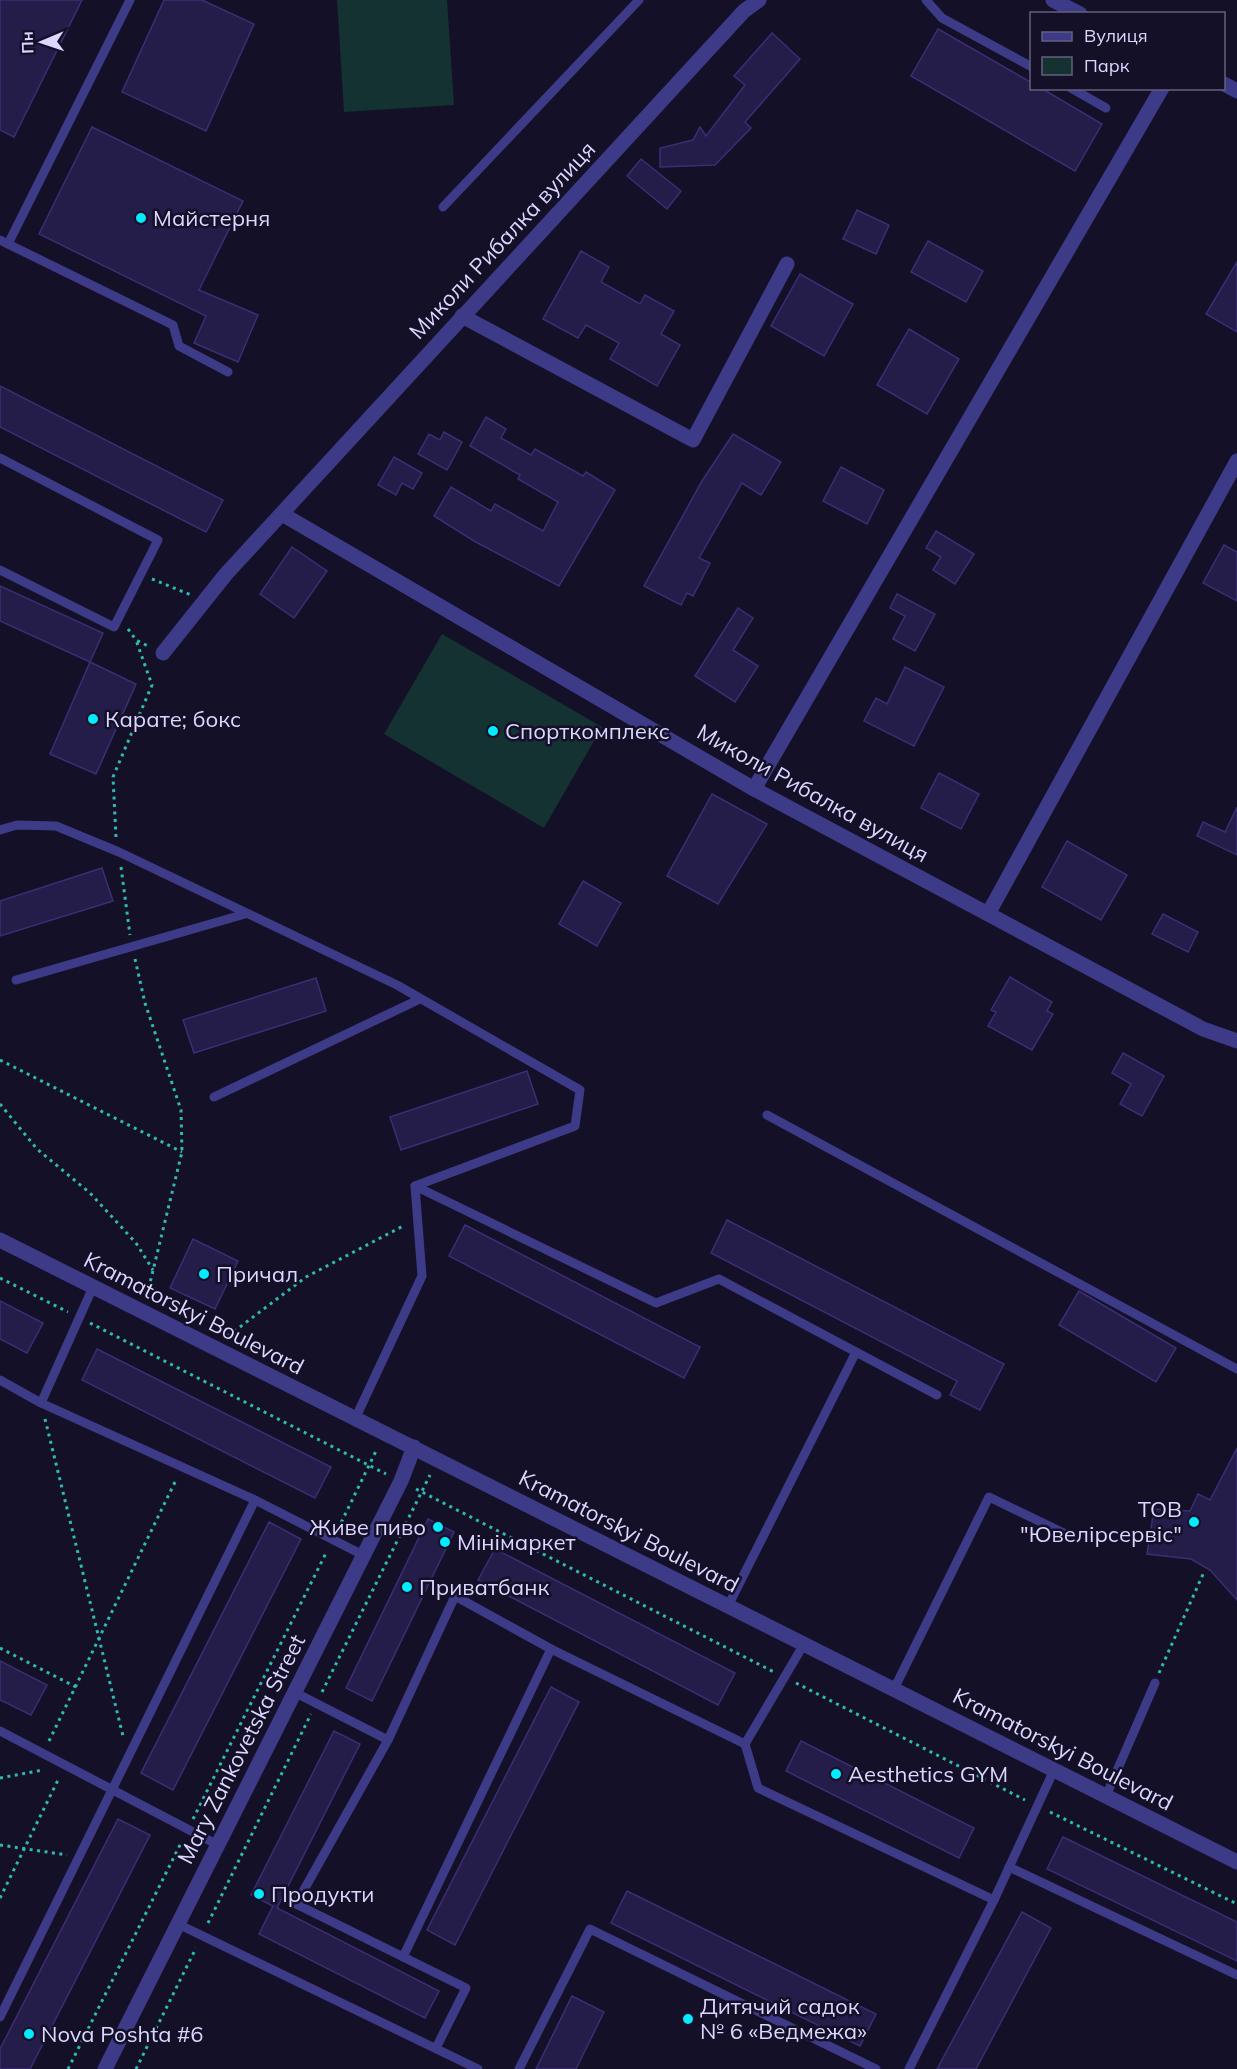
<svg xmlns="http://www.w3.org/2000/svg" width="1237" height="2069" viewBox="0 0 1237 2069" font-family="Mulish,sans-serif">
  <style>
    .green { fill: #133231 }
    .building { fill: #241c49; stroke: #3b2e75; stroke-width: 1.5 }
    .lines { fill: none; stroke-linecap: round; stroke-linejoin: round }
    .path { stroke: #30baaf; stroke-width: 3; stroke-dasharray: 3 4.5; stroke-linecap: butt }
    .service { stroke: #3d3b87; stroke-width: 9 }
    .minor { stroke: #3d3b87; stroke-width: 15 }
    .tertiary { stroke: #3d3b87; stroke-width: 15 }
    .poi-dot { fill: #04eafe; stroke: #141028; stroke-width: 2 }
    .labels { text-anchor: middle; stroke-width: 5; stroke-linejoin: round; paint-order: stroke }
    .poi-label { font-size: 22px; fill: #dbd7ff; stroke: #141028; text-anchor: start }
    .street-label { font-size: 22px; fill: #dbd7ff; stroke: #141028 }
  </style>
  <rect width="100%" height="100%" fill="#141028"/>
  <g class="green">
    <path d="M337 0H447L454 105 344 112Z"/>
    <path d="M442 634 602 727 544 828 384 734Z"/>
  </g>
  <g class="building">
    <path d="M0 0H82L14 137 0 130Z"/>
    <path d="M164 0H202L254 24 206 131 122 92Z"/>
    <path d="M938 29 1032 83V88H1041L1102 124 1075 171 911 76Z"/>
    <path d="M772 33 800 59 745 122 751 128 715 165 660 167V148L693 140 700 127 706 136 745 85 734 76Z"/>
    <path d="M92 127 243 201 199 290 258 315 238 362 194 343 206 316 39 234Z"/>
    <path d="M641 159 681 191 667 209 627 176Z"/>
    <path d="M857 210 889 225 876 254 843 239Z"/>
    <path d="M928 241 983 271 966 302 911 272Z"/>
    <path d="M581 251 609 267 601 282 640 304 645 295 674 311 661 334 680 345 657 386 610 359 619 343 586 325 578 338 543 319Z"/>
    <path d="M1237 262V332L1206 314Z"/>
    <path d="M800 274 853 304 824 356 771 326Z"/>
    <path d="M909 329 959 359 927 414 877 385Z"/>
    <path d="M0 386 223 500 206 532 0 427Z"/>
    <path d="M486 417 506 429 501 438 531 455 535 449 583 476 586 472 615 490 559 586 474 541 434 516 451 487 491 511 495 504 543 531 558 502 518 479 520 475 470 446Z"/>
    <path d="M444 432 462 442 447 470 418 454 429 434 440 440Z"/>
    <path d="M733 434 781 462 761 495 742 483 699 558 710 563 693 596 687 593 681 605 644 586 702 481Z"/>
    <path d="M394 457 422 473 413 489 402 483 396 495 378 485Z"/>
    <path d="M841 467 884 490 867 524 823 501Z"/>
    <path d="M936 531 974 554 955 584 933 570 941 557 926 548Z"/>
    <path d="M1224 545 1237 552V601L1203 583Z"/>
    <path d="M292 547 327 571 294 618 260 594Z"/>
    <path d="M0 586 103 633 90 662 0 621Z"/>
    <path d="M897 594 935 614 915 651 893 639 905 616 890 608Z"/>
    <path d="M738 608 753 618 733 650 758 666 735 702 695 676Z"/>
    <path d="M90 662 136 684 96 774 50 754Z"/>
    <path d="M905 667 944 687 914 746 864 721 876 698 887 704Z"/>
    <path d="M939 773 979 794 961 829 921 808Z"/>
    <path d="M712 794 767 824 718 904 667 876Z"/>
    <path d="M1237 807V855L1197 836 1203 822 1225 832Z"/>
    <path d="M1067 841 1127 875 1101 920 1042 887Z"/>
    <path d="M102 868 113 901 0 936V901Z"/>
    <path d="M583 881 621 903 597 946 559 924Z"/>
    <path d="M1163 914 1198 932 1188 952 1152 934Z"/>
    <path d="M1010 977 1052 1002 1047 1011 1053 1014 1032 1050 988 1026 996 1012 991 1010Z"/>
    <path d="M316 978 326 1011 194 1053 183 1020Z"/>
    <path d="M1123 1053 1164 1076 1142 1116 1120 1104 1131 1084 1112 1073Z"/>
    <path d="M527 1071 538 1104 401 1150 390 1117Z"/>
    <path d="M727 1220 1004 1364 980 1410 950 1395 957 1381 711 1253Z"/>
    <path d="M465 1225 700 1347 684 1378 449 1256Z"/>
    <path d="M193 1239 238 1261 215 1309 170 1288Z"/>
    <path d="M1079 1291 1176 1348 1156 1382 1059 1325Z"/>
    <path d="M0 1301 43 1323 27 1353 0 1339Z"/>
    <path d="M97 1349 331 1467 315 1498 82 1380Z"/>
    <path d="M1237 1448V1600L1210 1570 1191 1559 1147 1554 1154 1509 1190 1511 1198 1494 1210 1500Z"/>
    <path d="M428 1519 454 1532 372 1701 346 1688Z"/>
    <path d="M269 1522 301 1539 173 1790 141 1773Z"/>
    <path d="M495 1549 735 1673 718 1705 478 1580Z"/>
    <path d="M0 1661 47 1685 31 1715 0 1700Z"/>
    <path d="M551 1687 579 1702 455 1945 427 1930Z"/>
    <path d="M334 1731 360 1744 277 1908 439 1991 425 2018 259 1934 273 1906 251 1895Z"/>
    <path d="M801 1741 974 1828 959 1858 786 1771Z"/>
    <path d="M118 1819 150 1835 30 2069H0V2049Z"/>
    <path d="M1063 1837 1237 1922V1961L1047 1869Z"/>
    <path d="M627 1891 876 2014 860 2046 611 1923Z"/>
    <path d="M1022 1912 1051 1928 976 2069H937Z"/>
    <path d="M572 1996 604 2012 576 2069H536Z"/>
  </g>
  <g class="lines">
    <g class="path">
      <path d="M152 579 191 595"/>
      <path d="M128 629 136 640 148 646"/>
      <path d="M116 837 113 777 152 685 136 640"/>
      <path d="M121 867 130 935"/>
      <path d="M135 959 145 1003 181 1110 182 1152 147 1295"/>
      <path d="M0 1060 182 1152"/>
      <path d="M0 1104 37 1149 90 1193 136 1243 153 1270"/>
      <path d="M0 1278 68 1312"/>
      <path d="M90 1323 386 1474"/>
      <path d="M228 1336 306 1277 405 1225"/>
      <path d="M45 1419 123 1736"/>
      <path d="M416 1489 774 1672"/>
      <path d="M338 1529 377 1449"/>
      <path d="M0 1648 76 1687"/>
      <path d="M1159 1673 1204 1572"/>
      <path d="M796 1683 1025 1800"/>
      <path d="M322 1692 430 1475"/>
      <path d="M49 1741 176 1480"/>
      <path d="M0 1778 43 1770"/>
      <path d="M1050 1812 1237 1904"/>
      <path d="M193 1819 327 1551"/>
      <path d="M0 1845 67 1855"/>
      <path d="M0 1898 59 1778"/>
      <path d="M208 1923 311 1714"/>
      <path d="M68 2069 182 1841"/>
      <path d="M136 2069 196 1948"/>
    </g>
    <g class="service">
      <path d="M926 0 942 18 1032 67"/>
      <path d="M1071 88 1106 108"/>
      <path d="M443 207 639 0"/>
      <path d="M0 240 8 244 130 0"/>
      <path d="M8 244 173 325 179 346 228 372"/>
      <path d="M0 458 158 540 114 627 0 570"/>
      <path d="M0 830 17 825 56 826 119 852 397 985 580 1090 575 1126 415 1186 422 1276 355 1419"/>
      <path d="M16 980 245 914"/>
      <path d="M214 1097 420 999"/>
      <path d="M767 1115 1237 1369"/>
      <path d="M415 1186 656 1303 719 1279 856 1352"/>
      <path d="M0 1380 41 1403 255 1500 363 1555"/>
      <path d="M41 1403 93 1287"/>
      <path d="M728 1606 856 1352 937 1395"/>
      <path d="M551 1649 745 1744 804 1644"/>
      <path d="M894 1689 989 1497 1074 1538"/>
      <path d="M294 1692 388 1740 296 1904 466 1988 436 2048"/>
      <path d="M0 1731 218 1845"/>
      <path d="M388 1740 455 1596 551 1649 403 1957"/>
      <path d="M745 1744 758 1788 994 1900 1054 1770"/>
      <path d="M1106 1796 1155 1683"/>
      <path d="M1009 1867 1237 1975"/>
      <path d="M178 1924 478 2069"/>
      <path d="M0 2017 255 1500"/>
      <path d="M519 2069 590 1929 876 2069"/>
      <path d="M909 2069 994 1900"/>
    </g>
    <g class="minor">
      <path d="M1053 0 1080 14"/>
      <path d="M1224 84 1237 91"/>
      <path d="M462 316 693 440 787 264"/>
      <path d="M282 514 754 789 1203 1029 1237 1041"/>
      <path d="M163 653 226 574 744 11 759 0"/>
      <path d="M754 789 1162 88"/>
      <path d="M988 914 1237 461"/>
    </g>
    <g class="tertiary">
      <path d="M0 1240 1237 1862"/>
      <path d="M105 2069 401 1481 414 1447"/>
    </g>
  </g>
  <g class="poi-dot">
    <circle cx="141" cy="218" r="6"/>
    <circle cx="93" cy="719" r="6"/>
    <circle cx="493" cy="731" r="6"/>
    <circle cx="204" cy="1274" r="6"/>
    <circle cx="1194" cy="1522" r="6"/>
    <circle cx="438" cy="1527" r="6"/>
    <circle cx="445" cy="1542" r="6"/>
    <circle cx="407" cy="1587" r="6"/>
    <circle cx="836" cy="1774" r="6"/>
    <circle cx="259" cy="1894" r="6"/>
    <circle cx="688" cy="2019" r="6"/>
    <circle cx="29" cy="2034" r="6"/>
  </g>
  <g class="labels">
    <g class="poi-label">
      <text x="153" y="226">Майстерня</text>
      <text x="105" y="727">Карате; бокс</text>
      <text x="505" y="739">Спорткомплекс</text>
      <text x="216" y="1282">Причал</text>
      <text x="1182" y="1517" text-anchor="end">ТОВ<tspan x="1182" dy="25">"Ювелірсервіс"</tspan></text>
      <text x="426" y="1535" text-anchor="end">Живе пиво</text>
      <text x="457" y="1550">Мінімаркет</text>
      <text x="419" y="1595">Приватбанк</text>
      <text x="848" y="1782">Aesthetics GYM</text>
      <text x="271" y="1902">Продукти</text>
      <text x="700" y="2014">Дитячий садок<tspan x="700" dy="25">№ 6 «Ведмежа»</tspan></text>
      <text x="41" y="2042">Nova Poshta #6</text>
    </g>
    <g class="street-label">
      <text transform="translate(502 240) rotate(-47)" y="8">Миколи Рибалка вулиця</text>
      <text transform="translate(813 793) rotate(29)" y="8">Миколи Рибалка вулиця</text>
      <text transform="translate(194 1313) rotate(27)" y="8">Kramatorskyi Boulevard</text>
      <text transform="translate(629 1531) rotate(27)" y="8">Kramatorskyi Boulevard</text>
      <text transform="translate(241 1749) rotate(-63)" y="8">Mary Zankovetska Street</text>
      <text transform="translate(1063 1749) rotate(27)" y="8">Kramatorskyi Boulevard</text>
    </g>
  </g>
  <rect x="1030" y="12" width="195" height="78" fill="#141028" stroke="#64607e" stroke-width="1.5"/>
  <rect x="1042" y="32" width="30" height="9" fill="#3d3b87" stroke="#64607e" stroke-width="1.5"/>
  <text x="1084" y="42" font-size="18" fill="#dbd7ff">Вулиця</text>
  <rect x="1042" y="57" width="30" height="18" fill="#133231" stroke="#64607e" stroke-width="1.5"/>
  <text x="1084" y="72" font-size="18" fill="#dbd7ff">Парк</text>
  <g transform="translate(42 42) rotate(268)" stroke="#141028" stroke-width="4.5" paint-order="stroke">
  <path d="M0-4.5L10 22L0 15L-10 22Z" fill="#dbd7ff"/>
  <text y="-9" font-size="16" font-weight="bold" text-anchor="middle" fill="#dbd7ff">Пн</text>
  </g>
</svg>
